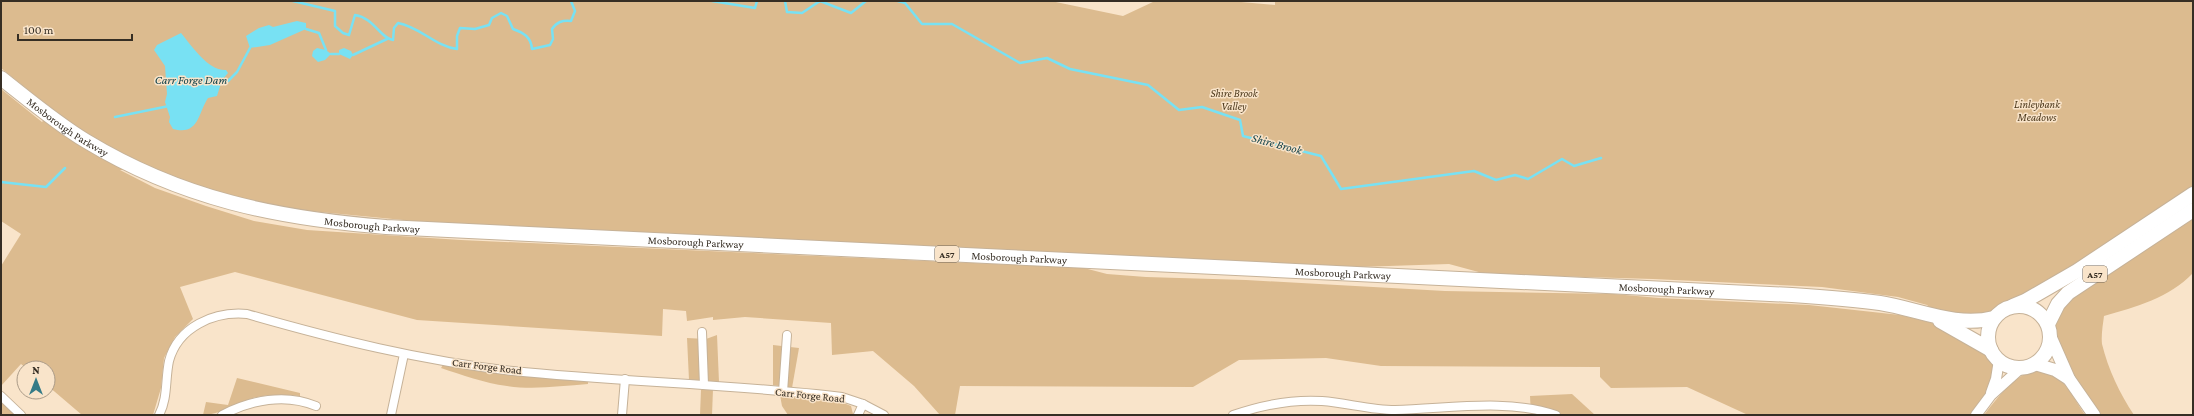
<svg xmlns="http://www.w3.org/2000/svg" width="2194" height="416" viewBox="0 0 2194 416" font-family="'Crimson Pro',serif">
  <style>
    .green { fill: #dcbb8f }
    .water { fill: #78e1f3 }
    .lines { fill: none; stroke-linecap: round; stroke-linejoin: round }
    .stream { stroke: #78e1f3; stroke-width: 2.5 }
    .minor-casing { stroke: #c6b298; stroke-width: 10 }
    .tertiary-casing { stroke: #c6b298; stroke-width: 12 }
    .secondary-casing { stroke: #c6b298; stroke-width: 14 }
    .trunk-casing { stroke: #c6b298; stroke-width: 16 }
    .minor { stroke: #fff; stroke-width: 8 }
    .tertiary { stroke: #fff; stroke-width: 10 }
    .secondary { stroke: #fff; stroke-width: 12 }
    .trunk { stroke: #fff; stroke-width: 14 }
    .labels { text-anchor: middle; stroke-width: 3; stroke-linejoin: round; paint-order: stroke }
    .shield { fill: #f9e4ca; stroke: #706556; stroke-width: 1 }
    .shield-label { font-size: 10px; font-weight: bold; fill: #362e24 }
    .park-label { font-size: 11px; font-style: italic; fill: #4c381b; stroke: #f9e4ca }
    .street-label { font-size: 11px; fill: #362e24; stroke: #f9e4ca }
    .water-label { font-size: 12px; font-style: italic; fill: #12424a; stroke: #f9e4ca }
  </style>
  <rect width="100%" height="100%" fill="#f9e4ca"/>
  <g class="green">
    <path d="M1 1H1051L1123 16 1155 1H1230L1275 5V1H2193V186L2054 278 1990 314 1978 317 1933 310 1927 305 1898 297 1822 287 1653 279 1486 274 1449 264 1358 267 424 222 268 207 207 191 154 169 120 170 155 188 206 206 254 221 307 230 461 240 1084 268 1107 274 1146 277 1246 280 1445 291 1614 294 1659 298 1809 305 1900 315 1929 322 1947 329 1987 352 1994 362 1991 387 1972 415H1748L1687 387 1611 388 1600 377V367L1381 366 1326 358 1239 360 1193 387 960 386 955 415H940L914 386 873 351 832 355 831 323 745 317 713 320V317L687 321 686 311 663 309 662 336 417 320 235 272 180 287 193 319 175 337 164 358 161 388 153 415H82L48 386V368H26L21 364 1 386V266L21 234 1 221V89L42 122 53 110 1 68Z"/>
    <path d="M2193 219V273C2169 298 2136 307 2104 316 2103 324 2101 335 2102 344 2108 369 2120 394 2134 415H2099C2082 390 2045 346 2058 314 2060 309 2065 304 2069 300Z"/>
    <path d="M717 335 719 382 689 380 687 338 706 339Z"/>
    <path d="M773 345 799 348 792 388 773 385Z"/>
    <path d="M443 365 511 374 588 379V384C561 386 533 390 507 386 484 383 462 375 441 368Z"/>
    <path d="M2033 370C2064 373 2069 391 2085 415H1984C1998 397 2011 379 2033 370Z"/>
    <path d="M237 378 300 393V396C284 395 268 394 253 398 236 403 220 415 203 415L206 402 228 405Z"/>
    <path d="M713 389 712 415H700L701 390Z"/>
    <path d="M1572 394 1595 415H1531L1530 396Z"/>
    <path d="M780 395 841 402 851 406 853 414 788 415 782 406Z"/>
    <path d="M1 402 16 415H1Z"/>
  </g>
  <g class="water">
    <path d="M297 21 306 23V29L270 45 250 48 246 36 259 28 269 25 273 27Z"/>
    <path d="M181 33C192 46 208 71 226 70L228 73 222 80 217 96 208 98C198 113 199 136 173 129L169 122 170 117 165 102 167 94 165 66 154 50 157 45Z"/>
    <path d="M317 48 326 50 331 54 325 60 318 62 312 56 313 51Z"/>
    <path d="M344 48 351 51 353 55 350 59 339 54V50Z"/>
  </g>
  <g class="lines">
    <g class="stream">
      <path d="M293 1 335 11V26L343 33 349 35 355 15C374 18 380 38 393 40L394 28 398 23C420 27 435 46 457 49V36L460 28 475 29 489 25 492 18 501 13 507 16 513 29C524 33 531 37 532 49L550 45 553 39 552 29C557 22 562 20 571 21L575 11 571 1"/>
      <path d="M712 1 755 8 757 1"/>
      <path d="M785 1 787 12 802 13 820 1"/>
      <path d="M820 1 851 13 866 1"/>
      <path d="M898 1 905 3 922 24H952L1020 63 1047 58 1070 69 1148 85 1179 110 1202 107 1240 120 1243 136 1321 156 1341 189 1474 171 1496 180 1515 175 1528 179 1562 159 1574 166 1601 158"/>
      <path d="M306 29 319 33 326 50"/>
      <path d="M331 54H339"/>
      <path d="M353 55 387 39"/>
      <path d="M220 80 228 81 237 72 250 48"/>
      <path d="M115 117 169 106"/>
      <path d="M1 182 46 187 65 168"/>
    </g>
    <defs>
      <g id="minor">
        <path d="M702 332 704 385"/>
        <path d="M783 392 787 335"/>
        <path d="M1 396 21 415"/>
        <path d="M159 415C168 398 165 380 169 361 178 327 214 311 247 314 334 339 422 361 513 371 622 382 732 384 842 397L863 404 884 415"/>
        <path d="M222 415C251 400 285 393 316 406"/>
        <path d="M391 415 404 354"/>
        <path d="M622 415 625 379"/>
        <path d="M858 415 863 404"/>
        <path d="M1233 415C1262 405 1291 399 1322 401 1347 403 1371 410 1395 410 1448 409 1505 398 1556 415"/>
      </g>
      <g id="tertiary">
        <path d="M1991 393 1996 379 1999 360"/>
        <path d="M1976 415 1991 395 2021 368"/>
      </g>
      <g id="secondary">
        <path d="M2051 338 2069 379 2094 415"/>
        <path d="M2035 364 2055 370 2069 379"/>
      </g>
      <g id="trunk">
        <path id="s1" d="M1 78C29 100 56 123 86 141 182 199 276 218 386 227L1792 295C1822 297 1851 299 1880 303 1918 309 1956 328 1994 318"/>
        <circle cx="2019" cy="337" r="31"/>
        <path d="M2013 306 2025 301 2077 271 2193 194"/>
        <path d="M1940 321 1991 350"/>
        <path d="M2048 324 2058 304 2068 293 2193 210"/>
      </g>
    </defs>
    <use href="#minor" class="minor-casing"/>
    <use href="#tertiary" class="tertiary-casing"/>
    <use href="#secondary" class="secondary-casing"/>
    <use href="#trunk" class="trunk-casing"/>
    <use href="#minor" class="minor"/>
    <use href="#tertiary" class="tertiary"/>
    <use href="#secondary" class="secondary"/>
    <use href="#trunk" class="trunk"/>
  </g>
  <g class="labels">
    <g class="shield">
      <rect x="935" y="246" width="24" height="16" rx="3"/>
      <rect x="2083" y="266" width="24" height="16" rx="3"/>
    </g>
    <g class="shield-label">
      <text x="947" y="258">A57</text>
      <text x="2095" y="278">A57</text>
    </g>
    <g class="park-label">
      <text x="1234" y="97">Shire Brook<tspan x="1234" dy="13">Valley</tspan></text>
      <text x="2037" y="108">Linleybank<tspan x="2037" dy="13">Meadows</tspan></text>
    </g>
    <g class="street-label">
      <text dy="4" stroke="none"><textPath href="#s1" startOffset="83">Mosborough Parkway</textPath></text>
      <text dy="4" stroke="none"><textPath href="#s1" startOffset="407">Mosborough Parkway</textPath></text>
      <text dy="4" stroke="none"><textPath href="#s1" startOffset="731">Mosborough Parkway</textPath></text>
      <text dy="4" stroke="none"><textPath href="#s1" startOffset="1055">Mosborough Parkway</textPath></text>
      <text dy="4" stroke="none"><textPath href="#s1" startOffset="1379">Mosborough Parkway</textPath></text>
      <text dy="4" stroke="none"><textPath href="#s1" startOffset="1703">Mosborough Parkway</textPath></text>
      <text transform="translate(487 366) rotate(7)" y="4">Carr Forge Road</text>
      <text transform="translate(810 395) rotate(6)" y="4">Carr Forge Road</text>
    </g>
    <g class="water-label">
      <text x="191" y="84">Carr Forge Dam</text>
      <text transform="translate(1277 144) rotate(15)" y="4">Shire Brook</text>
    </g>
  </g>
  <rect width="2194" height="416" fill="none" stroke="#362e24" stroke-width="4"/>
  <g transform="translate(36 380)"><circle r="19" fill="#f9e4ca" stroke="#ab9b88"/>
  <path d="M0-3L7 15L0 10L-7 15Z" fill="#357b87"/>
  <text y="-6" font-size="11" font-weight="bold" text-anchor="middle" fill="#362e24">N</text>
  </g>
  <path d="M18 34v6h114v-6" fill="none" stroke="#362e24" stroke-width="2"/>
  <text x="24" y="34" font-size="12" fill="#362e24" stroke="#f9e4ca" stroke-width="3" paint-order="stroke">100 m</text>
</svg>
